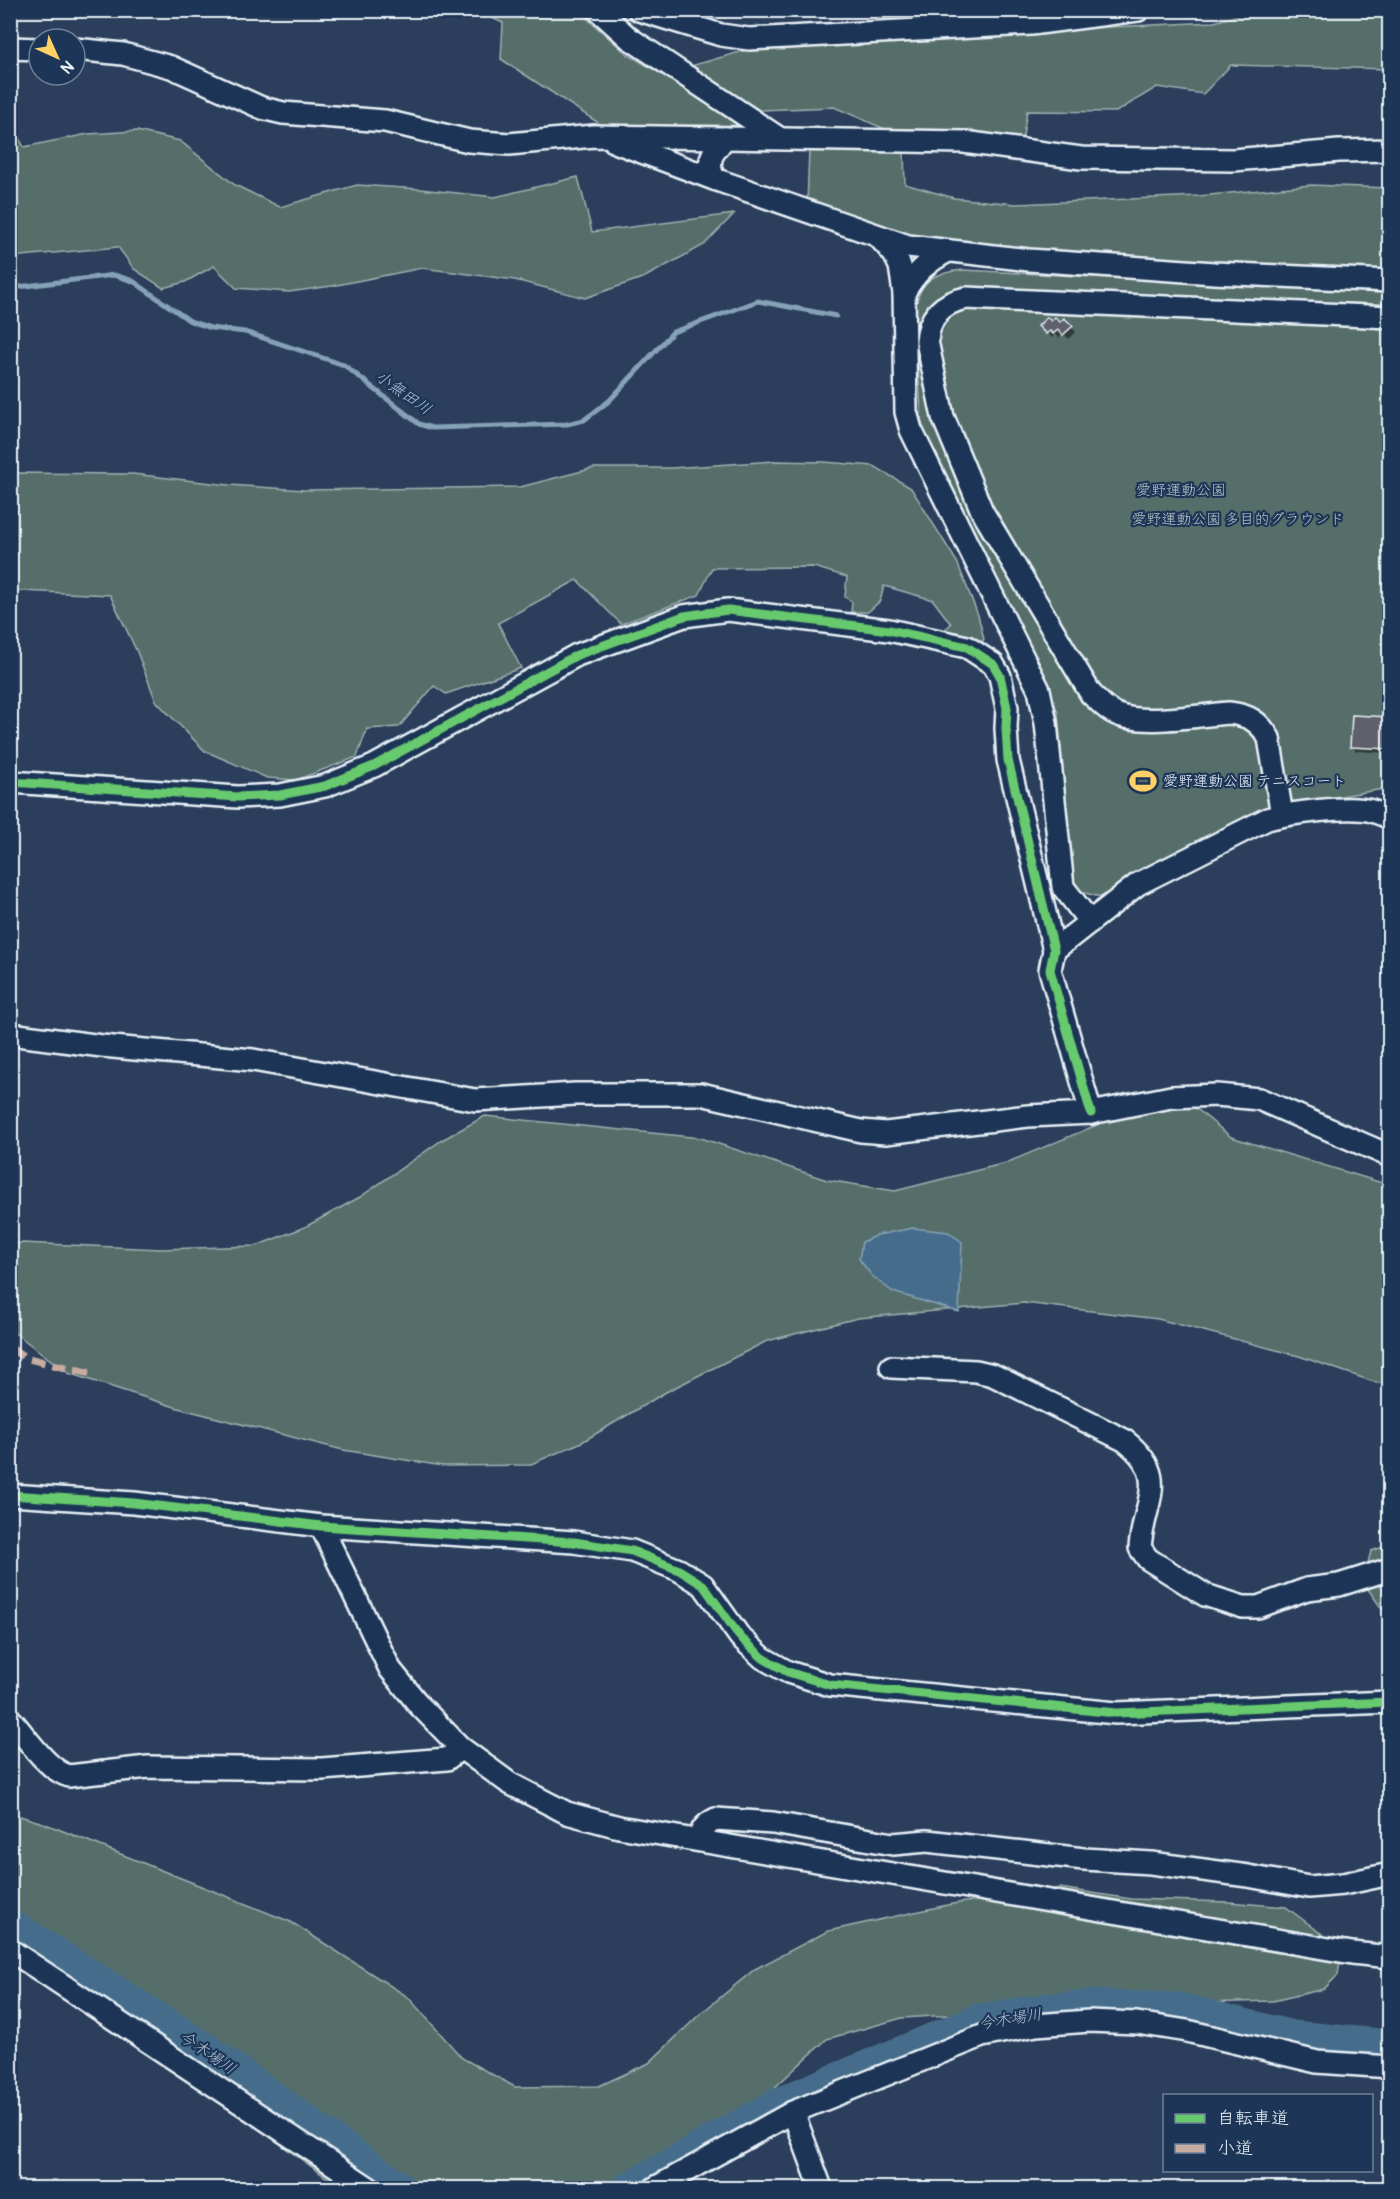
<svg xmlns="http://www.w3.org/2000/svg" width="1400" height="2199" viewBox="0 0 1400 2199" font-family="Pangolin,'Klee One',sans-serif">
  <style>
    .green { fill: #576e6a; stroke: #a0b0b1; stroke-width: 1.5 }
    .water { fill: #446d8b; stroke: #86a2b7; stroke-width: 1.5 }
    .shadow { fill: #0007 }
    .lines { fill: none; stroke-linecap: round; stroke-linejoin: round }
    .stream { stroke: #86a2b7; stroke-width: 5 }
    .river { stroke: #446d8b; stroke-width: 33 }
    .building { fill: #61606c; stroke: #e8f1f8; stroke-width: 1.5 }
    .minor-casing { stroke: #e8f1f8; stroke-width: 26 }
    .minor { stroke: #1d3557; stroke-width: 21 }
    .quiet { stroke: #c7aca2; stroke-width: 8; stroke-dasharray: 15 8; stroke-linecap: butt }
    .cycleway-casing { stroke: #1d3557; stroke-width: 13 }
    .cycleway { stroke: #67ca6e; stroke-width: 9 }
    .labels { text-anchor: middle; stroke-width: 4.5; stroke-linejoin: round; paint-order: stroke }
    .park-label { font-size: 15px; fill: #b5c3c6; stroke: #1d3557 }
    .poi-label { font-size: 15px; fill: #e8f1f8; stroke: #1d3557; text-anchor: start }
    .water-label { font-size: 16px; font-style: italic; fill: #afc3d2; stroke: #1d3557 }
  </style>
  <rect width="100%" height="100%" fill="#2b3e5b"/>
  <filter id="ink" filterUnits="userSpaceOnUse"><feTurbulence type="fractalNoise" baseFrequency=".0167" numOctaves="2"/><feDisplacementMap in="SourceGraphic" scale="12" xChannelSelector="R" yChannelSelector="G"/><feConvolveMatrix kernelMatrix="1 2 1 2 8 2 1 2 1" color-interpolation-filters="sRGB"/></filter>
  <g filter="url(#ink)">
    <g class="green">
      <path d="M1257 10H1375L1386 13 1389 23V69L1231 65 1203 94 1157 87 1116 112 1027 111 1022 142 901 136 834 107 762 110 736 125 603 126 501 59 503 23 476 11H574L585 17 627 54 692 92 700 78 687 67 768 44 1214 22Z"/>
      <path d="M11 125 24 147 88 134 137 131 180 141 235 185 280 207 357 185 420 189 495 197 578 177 592 232 734 214 704 245 645 277 585 298 515 280 422 268 332 286 289 292 236 288 214 266 185 282 163 288 134 269 118 247 11 257Z"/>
      <path d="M809 149 904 152 905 184 954 198 1016 204 1199 196 1311 185 1389 188V273L1007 252 939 244 807 204Z"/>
      <path d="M963 270 1389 293V788L1263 809 1127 882 1105 897C1091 896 1081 893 1072 882L1058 713 1048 687 922 430 915 313C918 281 932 273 963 270Z"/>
      <path d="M775 461 824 462 874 466 911 488 957 562 978 615 984 639 980 648 941 633 951 624 933 600 884 586 880 601 868 612H851L852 602 845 597 847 577 814 567 712 568 699 595 621 624 577 580 498 623 521 668 446 694 434 686 399 727 367 729 357 757 296 780 267 778 205 751 156 701 137 652 110 595 20 591 11 593 10 473 133 474 229 485 304 490 520 487 594 468H671Z"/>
      <path d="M1186 1100 1231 1137 1389 1185V1383H1377L1299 1356 1158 1319 1024 1303 858 1318 767 1341 666 1392 582 1442 529 1465 443 1466 343 1450 178 1408 68 1373 11 1330V1244L22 1243 161 1249 256 1246 305 1227 360 1197 442 1140 485 1116 701 1138 827 1180 895 1191 1006 1163 1140 1107Z"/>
      <path d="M1389 1545V1619L1363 1582 1371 1551Z"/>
      <path d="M10 1813 43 1823 291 1922 408 1997 462 2058 515 2087 599 2086 649 2063 700 2014 755 1969 828 1931 952 1904 1060 1888 1131 1899 1229 1902 1286 1907 1322 1934 1341 1953 1338 1975 1324 1989 1273 2001 1094 2006 902 2018 827 2039 745 2115 658 2188H341L135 2039 11 1963Z"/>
    </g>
    <path class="water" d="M913 1228 948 1232 962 1242 959 1312 893 1292 872 1276 859 1259 862 1242 877 1235Z"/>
    <g class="shadow">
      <path d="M1064 320 1076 332 1069 339 1063 333 1059 338 1055 334 1052 338 1040 326 1051 323 1060 325Z"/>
      <path d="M1390 718V753L1356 751 1352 747Z"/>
    </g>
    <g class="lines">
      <path class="stream" d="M10 288 114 275 133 281 190 321 211 328 245 332 344 365 419 424 432 428 567 424 584 420 609 401 673 332 758 301 836 316"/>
      <g class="river">
        <path d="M10 1925 207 2050 399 2188"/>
        <path d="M629 2188 778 2104 979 2020 1044 2010 1093 2006 1179 2009 1293 2037 1390 2046"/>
      </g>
    </g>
    <g class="building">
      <path d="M1047 317 1051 321 1055 317 1060 322 1064 318 1073 326 1063 335 1058 330 1053 334 1050 331 1046 334 1038 326Z"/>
      <path d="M1352 715 1390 717V749L1350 747Z"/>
    </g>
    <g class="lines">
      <defs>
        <g id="minor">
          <path d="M598 10 629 38 779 138"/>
          <path d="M639 10 721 35 749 39 1031 24 1138 10"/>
          <path d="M10 48 39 49"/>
          <path d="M75 49 123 54 171 67 262 108 283 113 385 121 469 141 509 144 594 136 964 142 1081 158 1233 160 1339 151 1390 150"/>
          <path d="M615 142 714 179 908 246 1029 260 1214 273 1390 281"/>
          <path d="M714 179C706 160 712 153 725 138"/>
          <path d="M878 236 894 254 900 266 904 293 906 412 911 430 1039 690 1046 723 1063 887 1090 922"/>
          <path d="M904 293C915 273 928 261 948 251"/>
          <path d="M10 782 238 797 280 795 325 786 374 766 577 655 684 616 728 610 889 630 967 647 993 664 1000 676 1007 708 1006 728 1008 760 1054 950 1050 970 1091 1113"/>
          <path d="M1282 815 1269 738C1259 721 1248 715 1229 713 1200 715 1142 726 1116 714 1106 710 1099 701 1091 694L982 511 943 417 927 341C929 316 942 303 966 298L1390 317"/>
          <path d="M1054 950 1138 884 1267 819C1290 813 1349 805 1372 811 1378 813 1384 815 1390 818"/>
          <path d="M10 1034 102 1046 253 1060 475 1100 575 1094H701L861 1131 886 1133 1028 1116 1091 1113 1171 1097 1217 1095 1259 1099 1390 1156"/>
          <path d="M891 1367 976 1371 993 1375 1124 1440C1172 1477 1143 1501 1140 1548L1148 1559 1205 1595 1243 1607H1258L1307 1589 1339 1585 1390 1569"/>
          <path d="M10 1495 134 1503 321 1526 574 1542 632 1551 679 1570 703 1585 740 1637 763 1658 788 1672 830 1685 1116 1713 1390 1702"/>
          <path d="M321 1526 390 1669 419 1705 461 1748 509 1783 567 1813 619 1827 1352 1953 1390 1957"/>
          <path d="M10 1719C26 1736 47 1770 69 1776L148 1767 322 1769 447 1759 461 1748"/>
          <path d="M699 1840C701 1829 706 1824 716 1819L773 1823 893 1844 927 1841 1084 1859 1151 1863 1248 1876 1309 1887 1343 1884 1390 1874"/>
          <path d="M10 1950 369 2188"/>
          <path d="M793 2112 821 2188"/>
          <path d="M655 2188 793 2112 982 2036 1036 2025 1089 2021 1137 2023 1187 2031 1317 2062 1390 2067"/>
        </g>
      </defs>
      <use href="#minor" class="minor-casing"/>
      <use href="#minor" class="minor"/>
      <g class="quiet">
        <path d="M10 1041 14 1035"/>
        <path d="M10 1348 26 1358 97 1375"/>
      </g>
      <defs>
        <g id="cycleway">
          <path d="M10 782 238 797 280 795 325 786 374 766 577 655 684 616 728 610 889 630 967 647 993 664 1000 676 1007 708 1006 728 1008 760 1054 950 1050 970 1091 1113"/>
          <path d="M10 1495 134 1503 321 1526 574 1542 632 1551 679 1570 703 1585 740 1637 763 1658 788 1672 830 1685 1116 1713 1390 1702"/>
        </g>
      </defs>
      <use href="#cycleway" class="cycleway-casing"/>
      <use href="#cycleway" class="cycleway"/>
    </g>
  </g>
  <defs>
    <symbol id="stadium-bare" viewBox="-9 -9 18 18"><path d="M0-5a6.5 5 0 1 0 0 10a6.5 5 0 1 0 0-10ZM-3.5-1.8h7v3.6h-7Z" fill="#ffd166" stroke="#1d3557" stroke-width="2.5" paint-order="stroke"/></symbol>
  </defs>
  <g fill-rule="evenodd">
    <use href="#stadium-bare" x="1124" y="762" width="38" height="38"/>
  </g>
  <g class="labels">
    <g class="park-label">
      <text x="1181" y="495">愛野運動公園</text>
      <text x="1238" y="524">愛野運動公園 多目的グラウンド</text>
    </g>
    <g class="poi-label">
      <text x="1163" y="786">愛野運動公園 テニスコート</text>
    </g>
    <g class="water-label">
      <text transform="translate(404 392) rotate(35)" y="6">小無田川</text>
      <text transform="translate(1010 2018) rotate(-9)" y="6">今木場川</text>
      <text transform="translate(208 2052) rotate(34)" y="6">今木場川</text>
    </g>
  </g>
  <rect width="1400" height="2199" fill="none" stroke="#1d3557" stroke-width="36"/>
  <rect x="18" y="18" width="1364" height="2163" fill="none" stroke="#e8f1f8" stroke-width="2" filter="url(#ink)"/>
  <rect x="1163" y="2094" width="210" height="78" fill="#1d3557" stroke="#6e8097" stroke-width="1.5"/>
  <rect x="1175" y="2114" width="30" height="9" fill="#67ca6e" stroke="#6e8097" stroke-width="1.5"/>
  <text x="1217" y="2124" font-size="18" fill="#e8f1f8">自転車道</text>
  <rect x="1175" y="2144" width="30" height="9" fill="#c7aca2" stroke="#6e8097" stroke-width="1.5"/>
  <text x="1217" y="2154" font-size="18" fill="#e8f1f8">小道</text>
  <g transform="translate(57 57) rotate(135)"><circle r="28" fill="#1d3557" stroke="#6e8097" stroke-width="1.5"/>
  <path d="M0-4.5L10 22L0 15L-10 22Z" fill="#ffd166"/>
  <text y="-9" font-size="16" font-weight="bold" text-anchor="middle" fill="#e8f1f8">N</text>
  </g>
</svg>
